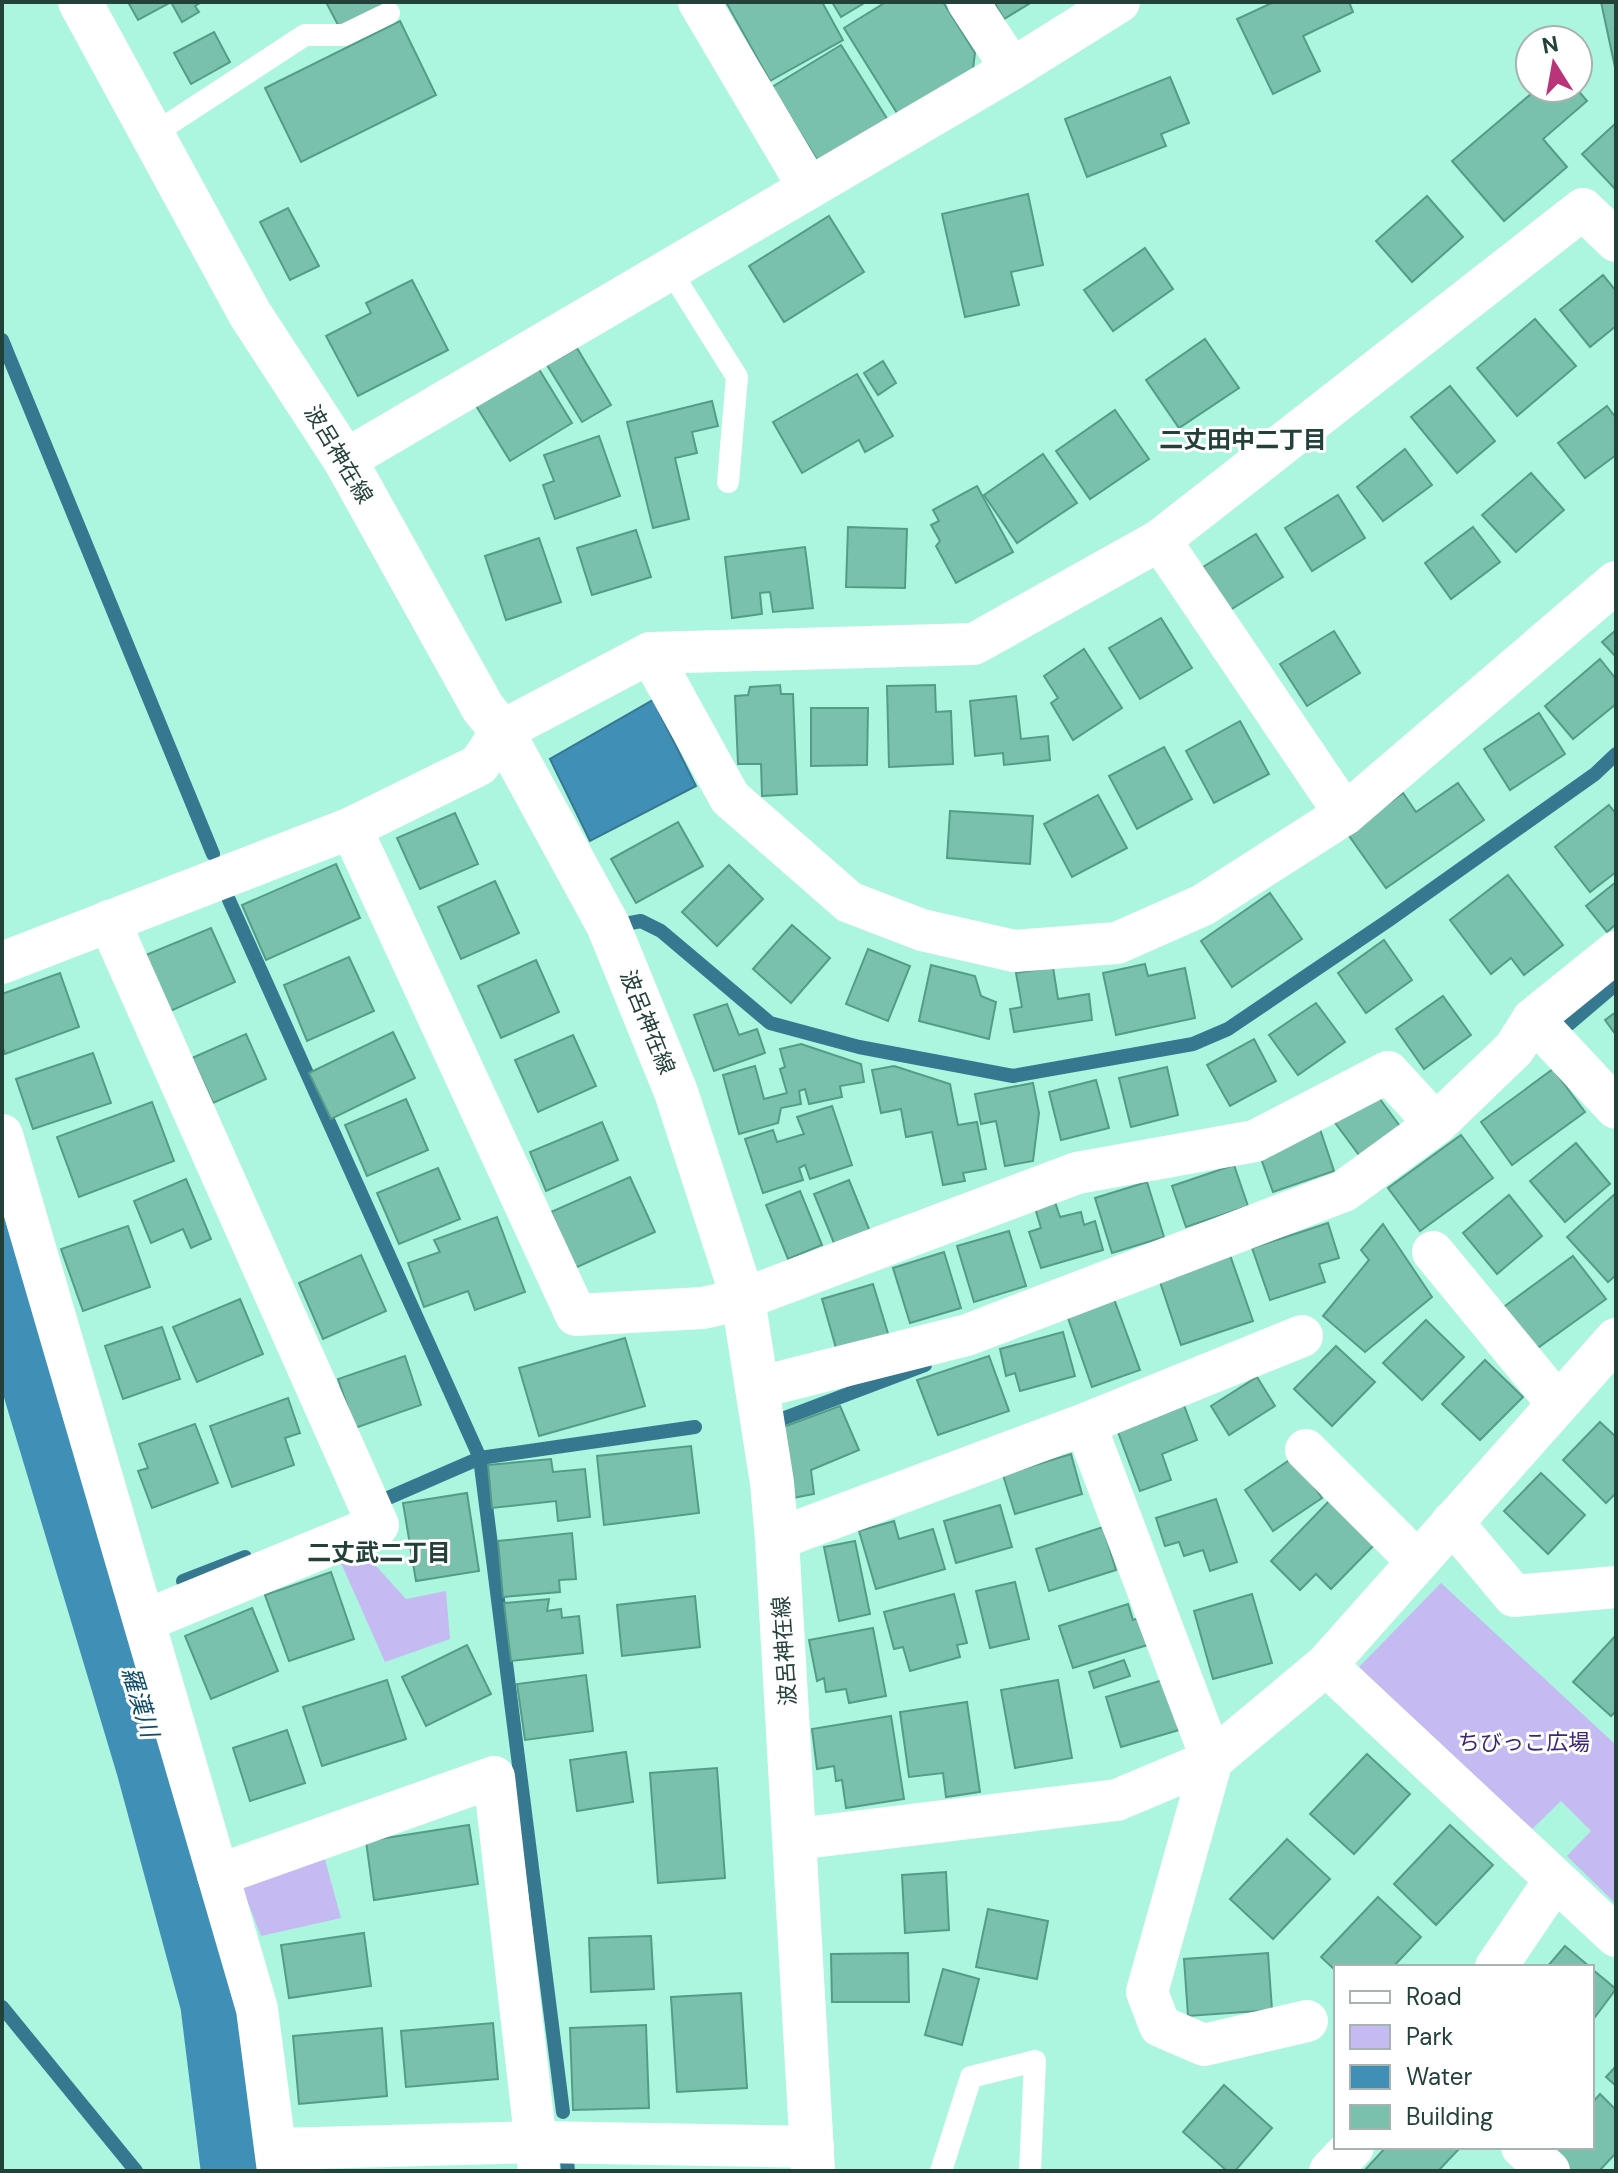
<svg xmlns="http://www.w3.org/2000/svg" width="1618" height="2173" viewBox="0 0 1618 2173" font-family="'DM Sans','Noto Sans JP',sans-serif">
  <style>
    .green { fill: #c5bbf2 }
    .water { fill: #408fb7; stroke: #377891; stroke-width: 2 }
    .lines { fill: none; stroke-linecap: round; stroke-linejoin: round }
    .stream { stroke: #377891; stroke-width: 14 }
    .river { stroke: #408fb7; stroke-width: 86 }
    .building { fill: #79c1ac; stroke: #559c88; stroke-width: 2 }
    .service { stroke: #fff; stroke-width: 22 }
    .minor { stroke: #fff; stroke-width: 42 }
    .secondary { stroke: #fff; stroke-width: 44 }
    .labels { text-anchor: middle; stroke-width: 6; stroke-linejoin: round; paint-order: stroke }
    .street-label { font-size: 22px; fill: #234139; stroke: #fff }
    .park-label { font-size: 22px; fill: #3f2674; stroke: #fff }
    .neighbourhood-label { font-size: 24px; font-weight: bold; fill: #234139; stroke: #fff }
    .water-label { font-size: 24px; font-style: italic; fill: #0f4e6b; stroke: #fff }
  </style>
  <rect width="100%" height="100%" fill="#acf5df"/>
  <g class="green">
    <path d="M365 1554 406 1599 446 1591 450 1639 385 1662 341 1563Z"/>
    <path d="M1441 1583 1616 1745V1904L1567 1856 1591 1831 1561 1801 1530 1831 1359 1667Z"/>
    <path d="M324 1856 341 1918 261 1936 241 1885Z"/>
  </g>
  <path class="water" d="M653 700 696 786 590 841 550 759Z"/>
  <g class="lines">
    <g class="stream">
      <path d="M2 340 213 854"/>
      <path d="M229 900 480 1458 563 2112"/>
      <path d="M625 924 641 921 661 931 770 1023 859 1047 1013 1076 1193 1044 1228 1029 1389 920 1595 774 1616 754"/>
      <path d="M1555 1036 1616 984"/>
      <path d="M774 1422 925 1365"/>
      <path d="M388 1498 480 1458 695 1427"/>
      <path d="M183 1581 245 1557"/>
      <path d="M2 2007 136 2171"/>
      <path d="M567 2161 568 2171"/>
    </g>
    <path class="river" d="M2 1241 159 1765 223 2001 244 2171"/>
  </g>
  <g class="building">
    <path d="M128 2H202L195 6 199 12 182 22 171 2 138 20Z"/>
    <path d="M326 2H383L384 4 339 27Z"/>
    <path d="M726 2H822L843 40 770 81Z"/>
    <path d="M832 2H866L841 17Z"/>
    <path d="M886 2H943L975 53 972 77 902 121 844 28Z"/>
    <path d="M994 2H1032L1004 19Z"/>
    <path d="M1274 2H1349L1353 12 1303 36 1320 71 1273 94 1237 19Z"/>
    <path d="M1601 2H1616V72Z"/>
    <path d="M400 21 436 95 301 162 265 88Z"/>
    <path d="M214 32 230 62 191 84 174 53Z"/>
    <path d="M841 45 891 125 822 168 772 87Z"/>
    <path d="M1170 77 1189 123 1161 134 1166 146 1087 177 1065 119Z"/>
    <path d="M1538 88H1576L1587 101 1543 139 1567 167 1504 221 1452 161Z"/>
    <path d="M1616 123V190L1582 154Z"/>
    <path d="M1028 194 1043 265 1011 272 1019 305 965 317 942 214Z"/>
    <path d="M1427 196 1463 237 1412 282 1376 241Z"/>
    <path d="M288 208 319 266 290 280 260 222Z"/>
    <path d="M829 216 864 272 784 322 749 266Z"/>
    <path d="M1145 248 1173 289 1113 331 1084 290Z"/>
    <path d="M1603 275 1616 291V326L1590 347 1560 310Z"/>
    <path d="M412 280 448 350 358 396 326 336 371 313 366 303Z"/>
    <path d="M1535 319 1576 366 1517 416 1477 368Z"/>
    <path d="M1205 339 1239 388 1179 428 1146 380Z"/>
    <path d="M577 348 611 405 582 422 547 365Z"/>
    <path d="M883 361 896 383 878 395 864 373Z"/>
    <path d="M537 366 572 423 510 461 475 404Z"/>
    <path d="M857 374 893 436 865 452 859 440 802 473 773 422Z"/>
    <path d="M1450 386 1495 441 1457 473 1411 417Z"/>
    <path d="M712 401 718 426 692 432 697 453 675 458 689 519 653 528 627 422Z"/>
    <path d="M1607 406 1616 418V455L1585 478 1558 443Z"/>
    <path d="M1115 410 1149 459 1090 499 1056 451Z"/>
    <path d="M599 436 620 496 555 519 543 485 554 481 544 455Z"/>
    <path d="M1405 449 1432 485 1383 521 1357 487Z"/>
    <path d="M1043 454 1077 503 1017 543 984 495Z"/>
    <path d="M1531 473 1564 510 1516 552 1482 515Z"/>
    <path d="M977 486 1013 552 956 583 936 546 940 541 931 525 939 521 933 510Z"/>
    <path d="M1338 495 1365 538 1312 571 1285 528Z"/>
    <path d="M848 527 907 529 905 588 846 587Z"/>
    <path d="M1473 527 1500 562 1451 599 1425 563Z"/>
    <path d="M636 530 651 577 592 595 577 548Z"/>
    <path d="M1256 534 1283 577 1230 610 1203 567Z"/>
    <path d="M539 538 561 602 506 620 485 556Z"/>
    <path d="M805 547 813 608 773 612 770 592 760 593 762 614 732 618 725 557Z"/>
    <path d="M1161 618 1192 668 1140 699 1109 648Z"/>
    <path d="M1616 630V657L1602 642Z"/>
    <path d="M1334 631 1360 673 1307 706 1280 664Z"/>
    <path d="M1084 649 1122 708 1073 740 1051 703 1058 698 1044 676Z"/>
    <path d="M1600 659 1616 679V704L1573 739 1545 706Z"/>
    <path d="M780 685 781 694H793L797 794 762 796 761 764H738L735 696 748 695 750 687Z"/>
    <path d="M935 685 936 712 951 711 953 764 889 767 887 686Z"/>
    <path d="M1016 696 1021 739 1048 736 1050 760 1004 765 1003 753 975 756 970 701Z"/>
    <path d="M811 708H868L867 765 811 766Z"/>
    <path d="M1539 713 1565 754 1510 790 1484 749Z"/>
    <path d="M1240 721 1269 774 1214 803 1186 751Z"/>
    <path d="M1164 747 1192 799 1137 829 1109 776Z"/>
    <path d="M1458 783 1484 820 1386 888 1347 833 1403 793 1416 812Z"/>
    <path d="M1098 795 1127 848 1072 877 1044 824Z"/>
    <path d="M1609 805 1616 814V872L1590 892 1555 847Z"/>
    <path d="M950 811 1033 816 1030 864 947 858Z"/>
    <path d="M455 813 478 864 420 889 397 838Z"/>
    <path d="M678 822 703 866 636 903 611 859Z"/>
    <path d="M336 864 360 918 266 960 242 905Z"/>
    <path d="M729 865 763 899 717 946 682 912Z"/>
    <path d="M1508 875 1563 945 1524 975 1511 958 1491 974 1450 920Z"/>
    <path d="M495 881 519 933 461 959 438 907Z"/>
    <path d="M1616 882V924L1607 932 1586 906Z"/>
    <path d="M1270 893 1302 939 1232 987 1201 941Z"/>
    <path d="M792 925 830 958 791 1003 753 969Z"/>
    <path d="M211 928 235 982 166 1013 141 957Z"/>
    <path d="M1384 940 1412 980 1366 1013 1338 973Z"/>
    <path d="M868 949 910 966 888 1021 846 1004Z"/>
    <path d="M349 957 374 1011 307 1041 284 985Z"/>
    <path d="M536 960 559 1012 501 1038 478 986Z"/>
    <path d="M1145 964 1148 976 1185 968 1195 1018 1116 1035 1103 973Z"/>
    <path d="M931 965 975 976 981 996 996 1002 989 1039 919 1021Z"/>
    <path d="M1053 967 1058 999 1089 994 1092 1020 1014 1032 1010 1009 1022 1007 1016 973Z"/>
    <path d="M60 973 79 1027 5 1054 2 1045V994Z"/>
    <path d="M1443 996 1471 1035 1424 1069 1396 1029Z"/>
    <path d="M1316 1003 1345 1042 1298 1075 1269 1035Z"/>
    <path d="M727 1004 739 1035 757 1029 765 1053 714 1071 694 1015Z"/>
    <path d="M1616 1012V1035L1605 1020Z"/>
    <path d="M393 1032 415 1078 331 1119 309 1073Z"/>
    <path d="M246 1034 266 1079 213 1103 192 1058Z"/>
    <path d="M573 1035 596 1086 538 1112 515 1060Z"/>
    <path d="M1254 1039 1276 1081 1230 1106 1207 1065Z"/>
    <path d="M801 1044 861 1064 864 1082 840 1086 842 1097 809 1104 805 1089 799 1091 801 1104 781 1108 778 1123 739 1134 723 1075 755 1066 764 1099 787 1093 780 1069 785 1067 780 1049Z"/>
    <path d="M93 1053 111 1103 33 1129 16 1079Z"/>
    <path d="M894 1066 950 1084 958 1125 977 1122 986 1169 963 1173 965 1181 943 1185 932 1132 906 1137 901 1109 881 1113 872 1070Z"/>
    <path d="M1167 1067 1178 1115 1131 1127 1119 1078Z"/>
    <path d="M1553 1069 1585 1112 1512 1165 1481 1122Z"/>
    <path d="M1096 1080 1109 1128 1061 1140 1049 1092Z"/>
    <path d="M1033 1083 1039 1113 1033 1161 1005 1166 996 1121 981 1124 975 1094Z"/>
    <path d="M1374 1091 1402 1129 1362 1159 1333 1120Z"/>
    <path d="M406 1099 428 1150 367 1176 345 1125Z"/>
    <path d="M152 1102 174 1161 79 1197 57 1137Z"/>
    <path d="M832 1106 852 1165 810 1179 805 1165 799 1168 803 1180 763 1193 745 1139 773 1130 777 1142 804 1134 797 1117Z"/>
    <path d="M602 1122 618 1160 546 1191 530 1152Z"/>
    <path d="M1320 1129 1334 1171 1273 1192 1258 1150Z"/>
    <path d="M1461 1135 1493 1178 1420 1231 1388 1188Z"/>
    <path d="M1576 1143 1610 1184 1565 1222 1530 1181Z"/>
    <path d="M1234 1165 1248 1206 1186 1227 1172 1186Z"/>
    <path d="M438 1168 460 1219 399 1244 377 1193Z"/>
    <path d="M630 1177 655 1232 575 1268 551 1212Z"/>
    <path d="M186 1179 211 1239 191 1248 183 1229 151 1243 134 1201Z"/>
    <path d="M849 1180 871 1234 836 1248 814 1194Z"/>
    <path d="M1147 1182 1164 1237 1112 1253 1095 1198Z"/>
    <path d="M800 1191 822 1245 788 1259 766 1205Z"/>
    <path d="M1616 1193V1275L1608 1282 1567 1237Z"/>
    <path d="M1509 1195 1542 1236 1497 1274 1463 1233Z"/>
    <path d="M1055 1202 1060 1217 1081 1212 1084 1225 1095 1221 1103 1250 1041 1268 1029 1232 1041 1228 1035 1208Z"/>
    <path d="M497 1217 525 1292 475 1310 468 1291 424 1307 408 1263 440 1252 434 1240Z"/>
    <path d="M1328 1223 1339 1258 1319 1264 1325 1282 1270 1300 1252 1248Z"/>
    <path d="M1383 1224 1432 1297 1365 1352 1323 1316 1369 1260 1361 1250Z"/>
    <path d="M128 1226 150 1287 83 1311 61 1249Z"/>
    <path d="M1009 1231 1026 1286 974 1302 957 1246Z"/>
    <path d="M944 1252 961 1308 910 1323 893 1268Z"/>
    <path d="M361 1255 386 1311 323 1339 299 1283Z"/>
    <path d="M1230 1255 1253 1321 1181 1345 1159 1279Z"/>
    <path d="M1573 1256 1606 1299 1532 1352 1501 1309Z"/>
    <path d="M873 1284 890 1340 838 1355 822 1299Z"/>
    <path d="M240 1299 263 1354 197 1382 173 1327Z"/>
    <path d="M1114 1299 1140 1370 1092 1387 1067 1315Z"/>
    <path d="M1426 1320 1464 1357 1422 1400 1383 1363Z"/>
    <path d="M162 1327 180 1379 123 1399 105 1346Z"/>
    <path d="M1063 1332 1075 1376 1020 1391 1015 1373 1006 1376 1000 1349Z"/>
    <path d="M625 1338 645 1406 539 1436 519 1368Z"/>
    <path d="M1336 1346 1375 1382 1332 1426 1294 1389Z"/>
    <path d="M405 1356 421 1405 355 1428 338 1379Z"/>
    <path d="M989 1356 1009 1411 938 1435 917 1380Z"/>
    <path d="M1485 1360 1523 1397 1480 1440 1442 1404Z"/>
    <path d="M1257 1377 1275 1406 1229 1435 1211 1406Z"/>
    <path d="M288 1398 300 1433 285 1438 294 1465 232 1487 210 1426Z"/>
    <path d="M1182 1400 1197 1440 1162 1454 1171 1480 1140 1491 1115 1424Z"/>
    <path d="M840 1406 859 1450 811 1470 814 1494 782 1500 775 1430Z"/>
    <path d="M1600 1422 1616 1437V1493L1606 1503 1563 1460Z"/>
    <path d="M195 1424 218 1483 152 1508 138 1471 148 1468 139 1444Z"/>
    <path d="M691 1446 699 1513 604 1525 597 1456Z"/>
    <path d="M1071 1454 1082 1494 1015 1514 1003 1475Z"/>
    <path d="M1294 1457 1322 1498 1273 1531 1245 1490Z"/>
    <path d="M551 1459 553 1472 585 1469 590 1517 558 1521 556 1501 492 1508 488 1465Z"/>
    <path d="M1541 1473 1585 1515 1548 1554 1504 1511Z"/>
    <path d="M467 1493 479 1571 416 1581 403 1503Z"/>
    <path d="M1334 1496 1379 1540 1331 1589 1316 1574 1300 1590 1271 1561Z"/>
    <path d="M1216 1499 1237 1562 1210 1571 1203 1550 1184 1556 1179 1542 1165 1546 1156 1518Z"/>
    <path d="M1000 1505 1012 1547 956 1563 944 1521Z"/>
    <path d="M894 1521 899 1539 933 1529 945 1569 876 1589 859 1531Z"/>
    <path d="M1103 1527 1116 1570 1049 1591 1036 1549Z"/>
    <path d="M572 1533 576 1579 559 1580 560 1592 503 1597 498 1541Z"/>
    <path d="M855 1541 870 1614 839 1621 824 1547Z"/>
    <path d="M331 1572 354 1639 289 1661 265 1595Z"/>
    <path d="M1015 1582 1029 1639 990 1648 976 1591Z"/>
    <path d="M954 1594 967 1643 957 1645 960 1657 910 1671 903 1647 894 1649 884 1612Z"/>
    <path d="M1252 1594 1272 1663 1213 1679 1194 1611Z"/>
    <path d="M695 1596 700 1647 622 1656 617 1605Z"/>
    <path d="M549 1599 547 1611 561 1609 562 1618 579 1616 583 1653 511 1661 504 1603Z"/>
    <path d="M1128 1604 1133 1620 1145 1616 1154 1643 1073 1668 1059 1626Z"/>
    <path d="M252 1608 278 1671 211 1699 185 1636Z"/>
    <path d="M873 1628 886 1696 849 1703 846 1689 826 1692 824 1678 817 1681 809 1640Z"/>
    <path d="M1616 1635V1711L1611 1716 1573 1682Z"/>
    <path d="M467 1645 491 1694 426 1726 402 1677Z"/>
    <path d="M1124 1660 1130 1676 1094 1688 1089 1672Z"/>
    <path d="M586 1675 593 1731 525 1740 517 1684Z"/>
    <path d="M387 1680 406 1739 322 1766 303 1707Z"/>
    <path d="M1058 1680 1072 1758 1015 1768 1001 1690Z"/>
    <path d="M1163 1680 1179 1730 1121 1747 1106 1697Z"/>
    <path d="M967 1702 980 1792 946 1797 943 1773 909 1777 900 1712Z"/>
    <path d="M891 1716 904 1799 846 1808 842 1780 836 1781 834 1766 817 1769 812 1729Z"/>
    <path d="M287 1730 305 1783 250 1801 233 1748Z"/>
    <path d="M626 1752 633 1802 577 1811 570 1760Z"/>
    <path d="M1367 1754 1410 1794 1354 1854 1310 1814Z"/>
    <path d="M717 1768 725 1878 658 1883 650 1773Z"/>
    <path d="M469 1825 478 1884 374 1900 366 1841Z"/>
    <path d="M1450 1825 1493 1865 1436 1925 1394 1884Z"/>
    <path d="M1287 1839 1330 1879 1273 1939 1230 1899Z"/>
    <path d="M946 1872 949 1930 905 1933 902 1875Z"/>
    <path d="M1378 1897 1421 1937 1393 1967H1336V1971L1321 1957Z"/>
    <path d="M988 1909 1048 1921 1037 1979 976 1967Z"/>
    <path d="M364 1933 371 1986 289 1998 281 1945Z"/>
    <path d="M651 1936 654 1989 591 1992 589 1938Z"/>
    <path d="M1565 1946 1590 1967H1547Z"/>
    <path d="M908 1953 909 2002H832L831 1954Z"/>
    <path d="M1268 1953 1272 2010 1188 2016 1184 1959Z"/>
    <path d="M943 1969 979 1979 962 2045 925 2035Z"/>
    <path d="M1592 1969 1616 1989 1592 2021Z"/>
    <path d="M741 1993 747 2088 677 2092 671 1997Z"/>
    <path d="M493 2023 498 2079 406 2087 401 2031Z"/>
    <path d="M646 2025 649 2108 573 2110 570 2028Z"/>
    <path d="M382 2028 387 2096 299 2104 293 2036Z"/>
    <path d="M1616 2066V2086L1606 2077Z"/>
    <path d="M1224 2085 1272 2128 1235 2171H1227L1183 2132Z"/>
    <path d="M1600 2094 1616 2110V2153L1599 2171H1570L1547 2150 1550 2147H1592V2103Z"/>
    <path d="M1386 2147H1457L1459 2149 1438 2171H1364Z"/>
  </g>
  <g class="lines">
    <g class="service">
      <path d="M152 135 305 35H344L389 13"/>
      <path d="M670 270 737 377 728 482"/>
      <path d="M941 2171 971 2077 1035 2061 1030 2171"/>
    </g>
    <g class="minor">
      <path d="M699 2 809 188"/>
      <path d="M968 2 1012 69"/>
      <path d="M345 460 1012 69 1119 2"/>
      <path d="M1160 540 1345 814"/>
      <path d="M650 653 730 798 849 902 922 930 1014 951 1117 943 1203 905 1345 814 1616 582"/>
      <path d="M351 828 576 1315 703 1308 743 1299 1077 1173 1255 1141 1388 1072 1436 1124"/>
      <path d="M109 921 378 1525 144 1621"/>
      <path d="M2 963 351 828 479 765 502 731 650 653 974 644 1160 540 1583 209 1616 241"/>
      <path d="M1533 1019 1616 952"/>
      <path d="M2 1135 257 2009 278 2171"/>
      <path d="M1433 1252 1558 1404"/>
      <path d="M757 1388 967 1335 1344 1191 1436 1124 1514 1049 1533 1019 1616 1108"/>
      <path d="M1085 1424 1302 1336"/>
      <path d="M1306 1450 1417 1561"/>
      <path d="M1452 1522 1514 1596 1616 1587"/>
      <path d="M777 1539 1085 1424 1212 1760 1147 1992 1160 2026 1204 2045 1307 2021"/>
      <path d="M1326 1665 1616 1936"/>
      <path d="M796 1839 1117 1800 1212 1760 1326 1665 1616 1339"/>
      <path d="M218 1875 494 1777 539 2171"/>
      <path d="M1496 1967 1555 1880"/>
      <path d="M1522 2147 1549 2171"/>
      <path d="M276 2149 538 2142 813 2147"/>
      <path d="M1330 2171 1353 2147"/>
    </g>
    <path class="secondary" d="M80 2 250 314 345 460 483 708 502 731 608 925 676 1092 743 1299 772 1483 777 1539 813 2171"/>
  </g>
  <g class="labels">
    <g class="street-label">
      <text transform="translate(339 454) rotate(59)" y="8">波呂神在線</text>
      <text transform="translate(648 1022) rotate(68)" y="8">波呂神在線</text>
      <text transform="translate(784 1651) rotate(-94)" y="8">波呂神在線</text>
    </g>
    <g class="park-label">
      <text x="1524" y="1750">ちびっこ広場</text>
    </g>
    <g class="neighbourhood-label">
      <text x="1243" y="448">二丈田中二丁目</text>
      <text x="379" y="1561">二丈武二丁目</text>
    </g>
    <g class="water-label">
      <text transform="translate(140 1702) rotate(73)" y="8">羅漢川</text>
    </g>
  </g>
  <rect width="1618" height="2173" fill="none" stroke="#234139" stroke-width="8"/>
  <rect x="1334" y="1965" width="260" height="184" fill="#ffffff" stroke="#a7b3b0" stroke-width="2"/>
  <rect x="1350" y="1991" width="40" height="12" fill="#ffffff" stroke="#a7b3b0" stroke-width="2"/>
  <text x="1406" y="2005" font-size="24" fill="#234139">Road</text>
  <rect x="1350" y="2025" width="40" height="24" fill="#c5bbf2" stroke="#a7b3b0" stroke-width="2"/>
  <text x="1406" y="2045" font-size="24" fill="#234139">Park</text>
  <rect x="1350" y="2065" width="40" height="24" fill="#408fb7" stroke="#a7b3b0" stroke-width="2"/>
  <text x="1406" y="2085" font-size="24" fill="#234139">Water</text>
  <rect x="1350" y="2105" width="40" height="24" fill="#79c1ac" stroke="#a7b3b0" stroke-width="2"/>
  <text x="1406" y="2125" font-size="24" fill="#234139">Building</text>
  <g transform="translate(1554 64) rotate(349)"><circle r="38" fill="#ffffff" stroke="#a7b3b0" stroke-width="2"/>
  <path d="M0-6L14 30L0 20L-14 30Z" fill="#b93478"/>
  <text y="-12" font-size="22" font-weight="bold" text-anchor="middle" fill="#234139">N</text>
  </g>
</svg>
